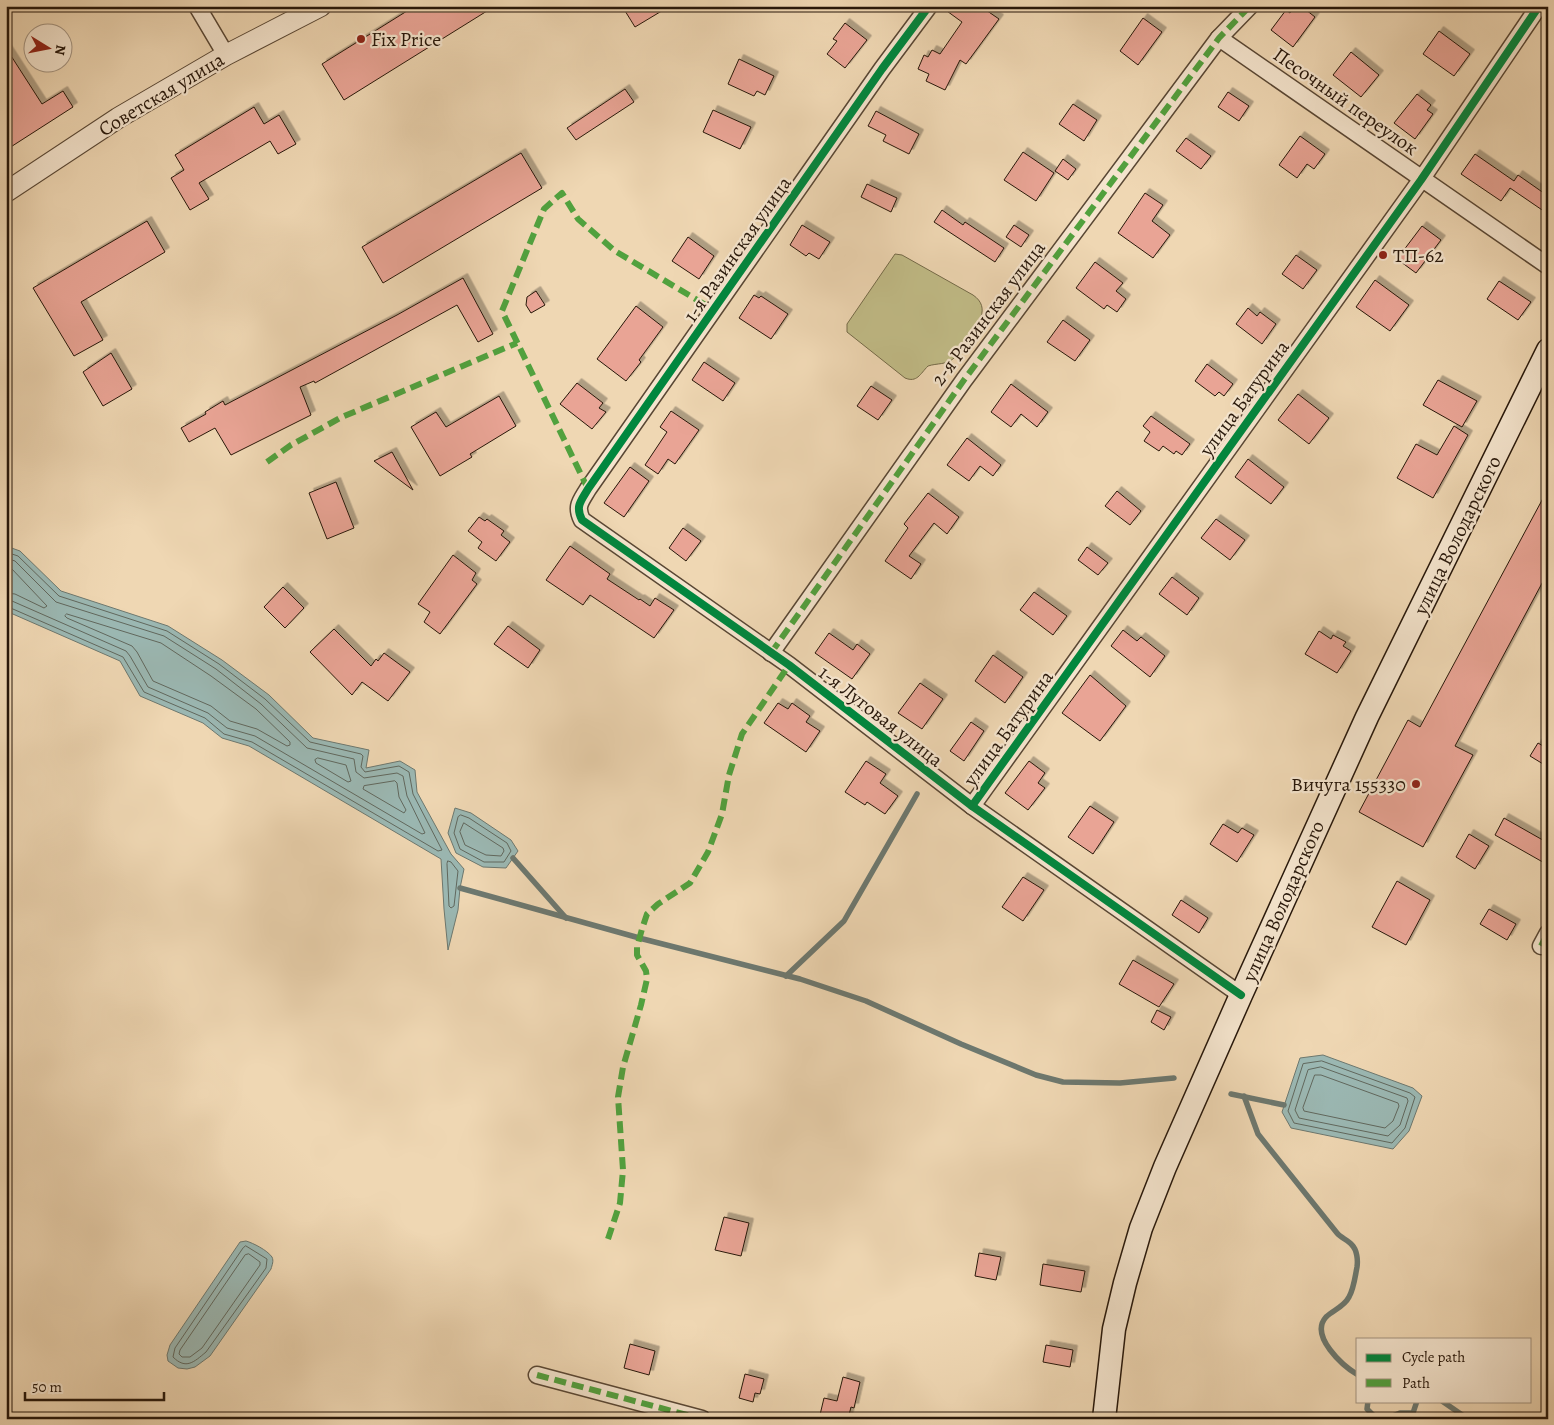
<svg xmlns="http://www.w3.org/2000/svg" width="1554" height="1425" viewBox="0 0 1554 1425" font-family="Alegreya,serif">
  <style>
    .green { fill: #c1bc87; stroke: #746a48 }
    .water { fill: #9bb8b3; stroke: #6d786f }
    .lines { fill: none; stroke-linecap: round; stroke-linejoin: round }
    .shore { stroke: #61685e; stroke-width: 1 }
    .stream { stroke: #6d786f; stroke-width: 5.5 }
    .building { fill: #e9a495; stroke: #27170a; filter: url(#shadow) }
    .minor-casing { stroke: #594734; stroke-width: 19 }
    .tertiary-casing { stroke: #594734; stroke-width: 22 }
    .secondary-casing { stroke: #27170a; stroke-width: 25 }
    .minor { stroke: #f5e5ce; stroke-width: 16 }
    .tertiary { stroke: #f5e5ce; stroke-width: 20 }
    .secondary { stroke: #f5e5ce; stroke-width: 22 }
    .quiet { stroke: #51a13e; stroke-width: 6; stroke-dasharray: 12 6; stroke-linecap: butt }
    .cycleway-casing { stroke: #f5e5ce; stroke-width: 11 }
    .cycleway { stroke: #00873e; stroke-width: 8 }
    .poi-dot { fill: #8f2418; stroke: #f5e5ce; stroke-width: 2 }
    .labels { text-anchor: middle; stroke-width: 4.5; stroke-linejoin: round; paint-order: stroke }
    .poi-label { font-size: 20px; fill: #27170a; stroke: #f5e5ce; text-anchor: start }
    .street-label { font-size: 20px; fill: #27170a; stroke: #f5e5ce }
  </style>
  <defs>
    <filter id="shadow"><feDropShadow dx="4.5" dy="-4.5" stdDeviation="0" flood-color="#0004"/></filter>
  </defs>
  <rect width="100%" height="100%" fill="#efd7b3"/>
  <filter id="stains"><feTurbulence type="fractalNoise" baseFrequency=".004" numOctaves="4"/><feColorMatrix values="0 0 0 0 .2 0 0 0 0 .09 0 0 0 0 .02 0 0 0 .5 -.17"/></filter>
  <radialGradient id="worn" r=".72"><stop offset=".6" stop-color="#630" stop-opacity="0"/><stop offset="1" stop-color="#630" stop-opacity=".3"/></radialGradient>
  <path class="green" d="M895 254 902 255 973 295C992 308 977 325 968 339 964 345 960 354 954 358 947 365 937 363 928 366 920 374 917 383 905 378L847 332V324Z"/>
  <g class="water">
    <path d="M6 546 20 551 61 591 168 626 222 660 269 695 313 738 369 750 366 768 400 761 415 770 417 792 451 854 464 869 460 888 458 910 448 950 444 909 441 859 249 746 222 738 203 723 140 696 120 661 6 611Z"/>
    <path d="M455 808 471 813 511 840 518 851 506 868 483 867 456 853 448 833Z"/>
    <path d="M1323 1055 1413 1088 1422 1096 1409 1131 1393 1149 1291 1128 1282 1112 1300 1058Z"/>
    <path d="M246 1241C253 1243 267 1250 272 1257 274 1261 272 1265 271 1269L210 1356 195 1367 187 1369 178 1368 168 1361 167 1355 170 1345 240 1242Z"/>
  </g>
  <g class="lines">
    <g class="shore">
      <path d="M6 552 18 556 59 596 167 631 219 664 265 699 310 742 361 754 363 756 361 767 365 772 399 766 409 772 413 794 442 850 438 851 252 742 224 734 205 718 144 692 123 657 6 606"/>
      <path d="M6 558 15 561 56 602 164 636 216 669 261 704 307 748 354 759 356 772 364 778 397 773 403 776 407 796 425 833 422 834 255 736 227 728 208 713 148 687 130 656 126 651 12 601 6 600"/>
      <path d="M6 566 11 568 47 606 44 608 15 594 6 593"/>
      <path d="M67 614 161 643 211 676 256 709 290 742V745L287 746 257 729 230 721 211 706 153 681 137 652 132 646 67 618 65 616Z"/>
      <path d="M318 758 346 765 351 781 348 782 316 763 315 760Z"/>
      <path d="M395 781 397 783 399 797 406 810 404 813 363 789 364 786Z"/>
      <path d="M461 815 469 818 507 843 511 851 504 862H484L460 849 454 833 458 817Z"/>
      <path d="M464 823 503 848 504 851 501 856 486 855 465 845 460 832Z"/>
      <path d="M448 861 451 862 458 871 454 906 451 908 449 906 447 864Z"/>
      <path d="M1322 1061 1410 1093 1415 1097 1405 1128 1392 1143 1294 1123 1288 1111 1303 1064Z"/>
      <path d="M1321 1067 1407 1098 1408 1101 1400 1125 1388 1136 1299 1118 1295 1110 1308 1070Z"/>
      <path d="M1315 1075H1321L1398 1103 1399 1106 1393 1121 1385 1128 1304 1111 1303 1108Z"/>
      <path d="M246 1246 267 1259 266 1268 206 1352C194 1362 186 1370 173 1357L175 1348 243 1248Z"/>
      <path d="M249 1254 260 1262V1265L202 1348 190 1357H182L179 1354 180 1350 245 1255Z"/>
    </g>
    <g class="stream">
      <path d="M513 858 566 918"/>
      <path d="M460 888 643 939 800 979 866 1001 961 1044 1036 1075 1063 1082 1120 1083 1174 1078"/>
      <path d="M786 976 844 921 917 794"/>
      <path d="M1231 1094 1284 1105"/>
      <path d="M1244 1096 1258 1134 1337 1233C1341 1238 1348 1240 1352 1245 1357 1250 1358 1260 1357 1267 1355 1277 1354 1288 1349 1297 1344 1307 1333 1310 1326 1317 1309 1336 1343 1366 1358 1375"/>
      <path d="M1368 1401 1367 1409 1373 1415 1380 1419"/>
      <path d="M1442 1401 1468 1419"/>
      <path d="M1385 1419 1400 1413H1413L1417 1401"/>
    </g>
  </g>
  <g class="building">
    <path d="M415 6H495L344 100 322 64Z"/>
    <path d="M622 6H670L635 27Z"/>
    <path d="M940 6H980L999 19 966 64 960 60 945 90 926 81 929 74 918 69 924 55 928 57 932 50 940 54 962 22Z"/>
    <path d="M1295 6H1301L1315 17 1293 47 1271 30 1286 10 1290 13Z"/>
    <path d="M1143 18 1162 32 1138 65 1120 51Z"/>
    <path d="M845 23 867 40 845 68 827 54 837 41 833 39Z"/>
    <path d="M1439 31 1470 54 1454 76 1423 54Z"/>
    <path d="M6 48 42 104 63 91 73 107 6 150Z"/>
    <path d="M1351 52 1379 75 1361 97 1333 75Z"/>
    <path d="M739 59 774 76 765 95 757 91 754 96 728 84Z"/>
    <path d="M625 89 634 102 576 140 567 128Z"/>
    <path d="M1228 92 1249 106 1239 121 1218 107Z"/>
    <path d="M1417 94 1431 105 1427 110 1433 114 1415 139 1394 123Z"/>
    <path d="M1073 104 1097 120 1084 141 1059 124Z"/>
    <path d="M254 107 264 124 279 115 296 144 278 154 270 141 199 183 209 199 190 210 171 178 184 170 175 155Z"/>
    <path d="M713 110 751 127 740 149 703 132Z"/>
    <path d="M876 111 919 134 909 154 883 141 886 135 868 126Z"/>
    <path d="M1300 136 1325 154 1314 169 1307 164 1297 178 1279 165Z"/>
    <path d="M1186 138 1211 156 1201 169 1176 151Z"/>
    <path d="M1023 152 1054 173 1036 201 1004 180Z"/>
    <path d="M521 153 542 188 383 283 362 247Z"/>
    <path d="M1475 154 1514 181 1518 175 1548 196V214L1510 188 1501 201 1461 174Z"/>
    <path d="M1063 159 1076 169 1068 180 1055 171Z"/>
    <path d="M867 184 897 198 891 212 861 197Z"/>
    <path d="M1145 193 1163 205 1152 221 1170 235 1153 258 1118 233Z"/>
    <path d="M942 210 963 225 965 222 1004 248 995 262 934 222Z"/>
    <path d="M147 221 165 252 81 302 103 340 74 356 33 288Z"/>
    <path d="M802 225 830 242 819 259 809 253 806 256 790 245Z"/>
    <path d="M1014 225 1029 235 1021 247 1006 237Z"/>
    <path d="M1422 226 1441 240 1416 273 1397 259Z"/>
    <path d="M688 237 714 256 699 279 672 261Z"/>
    <path d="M1296 255 1317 270 1303 289 1282 274Z"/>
    <path d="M1095 262 1123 283 1116 291 1126 299 1117 312 1107 305 1104 309 1076 288Z"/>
    <path d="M463 278 493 334 478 342 457 305 315 383 314 381 300 387 311 415 231 455 215 428 189 442 181 428 206 414 205 412 223 401 225 405 397 315Z"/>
    <path d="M1375 280 1409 305 1390 331 1356 307Z"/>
    <path d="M1499 281 1531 302 1518 320 1487 299Z"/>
    <path d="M536 291 545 305 531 313 526 305 527 297Z"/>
    <path d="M754 295 759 298 761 296 788 314 771 339 739 318Z"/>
    <path d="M636 306 663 327 639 360 641 362 626 381 597 359Z"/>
    <path d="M1248 308 1257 316 1260 312 1276 324 1262 344 1236 324Z"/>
    <path d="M1063 320 1090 340 1075 361 1047 342Z"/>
    <path d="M111 353 132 389 103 406 83 372Z"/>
    <path d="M704 362 735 383 723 401 692 380Z"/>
    <path d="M1207 364 1233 384 1224 396 1219 392 1215 396 1195 381Z"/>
    <path d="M1438 380 1477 401 1462 427 1423 405Z"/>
    <path d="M577 383 603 403 599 408 606 412 592 429 560 404Z"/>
    <path d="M1011 384 1048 412 1037 427 1021 414 1011 427 991 412Z"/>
    <path d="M871 386 892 400 878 420 857 406Z"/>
    <path d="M1298 394 1329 418 1309 444 1278 420Z"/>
    <path d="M499 396 516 426 470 454 472 457 440 476 411 427 436 412 446 427Z"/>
    <path d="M671 411 699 430 675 464 668 459 658 474 645 465 667 432 660 427Z"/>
    <path d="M1151 416 1190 444 1182 455 1176 451 1174 454 1163 446 1159 451 1144 441 1150 432 1143 426Z"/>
    <path d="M1454 426 1468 435 1433 498 1397 478 1416 444 1437 455Z"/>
    <path d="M967 438 1001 465 993 476 980 466 969 481 947 465Z"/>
    <path d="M392 452 413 490 374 461Z"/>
    <path d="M1248 459 1284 487 1271 504 1235 477Z"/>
    <path d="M630 467 649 481 624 517 604 503Z"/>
    <path d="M336 482 354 528 327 539 309 493Z"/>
    <path d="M1548 489V572L1455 746 1473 755 1423 847 1359 812 1408 720 1420 727Z"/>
    <path d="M1117 491 1141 511 1130 525 1105 506Z"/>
    <path d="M928 493 959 517 947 534 934 523 909 556 921 564 911 579 885 561 908 528 904 524Z"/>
    <path d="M479 517 485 521 487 519 504 531 501 535 510 542 496 561 478 548 482 542 468 531Z"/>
    <path d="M1216 519 1245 540 1230 560 1201 538Z"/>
    <path d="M683 528 701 541 686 561 669 548Z"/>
    <path d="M570 546 610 574 607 579 639 600 640 599 650 606 655 598 674 610 654 638 590 595 583 605 546 580Z"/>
    <path d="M1087 547 1108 563 1098 575 1078 560Z"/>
    <path d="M453 555 476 573 472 580 477 584 440 634 424 622 430 612 418 604Z"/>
    <path d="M1172 577 1199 598 1187 615 1159 594Z"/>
    <path d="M283 587 304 608 285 628 264 607Z"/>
    <path d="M1034 592 1067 616 1053 635 1020 610Z"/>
    <path d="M508 626 540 650 528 668 494 644Z"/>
    <path d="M334 629 371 666 376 659 378 661 384 653 410 672 388 701 362 682 352 695 310 652Z"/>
    <path d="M1123 630 1137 641 1141 637 1165 656 1150 677 1111 646Z"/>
    <path d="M1319 631 1331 639 1333 635 1346 642 1343 646 1351 651 1337 673 1305 654Z"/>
    <path d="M829 633 853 650 857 644 870 654 852 679 815 653Z"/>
    <path d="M993 655 1023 677 1005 703 975 681Z"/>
    <path d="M1090 675 1126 706 1100 741 1062 713Z"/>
    <path d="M920 683 943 699 922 729 898 713Z"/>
    <path d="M778 703 788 709 792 703 810 716 806 722 820 731 806 752 764 723Z"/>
    <path d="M971 722 984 731 964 761 950 751Z"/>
    <path d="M1538 743 1548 749V767L1530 756Z"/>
    <path d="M866 761 886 774 880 783 898 796 885 814 867 802 865 805 845 792Z"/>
    <path d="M1029 761 1045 773 1038 783 1045 788 1028 810 1005 793Z"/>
    <path d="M1090 806 1114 822 1093 854 1068 837Z"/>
    <path d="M1504 818 1548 843V865L1495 835Z"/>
    <path d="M1223 824 1238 833 1242 828 1254 835 1237 862 1210 844Z"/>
    <path d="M1469 834 1489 846 1475 869 1456 857Z"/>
    <path d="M1023 877 1044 890 1023 921 1002 907Z"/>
    <path d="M1397 881 1430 900 1406 945 1372 927Z"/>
    <path d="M1181 900 1208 918 1199 933 1172 915Z"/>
    <path d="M1489 909 1516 924 1507 940 1480 924Z"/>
    <path d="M1133 960 1174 984 1159 1007 1119 984Z"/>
    <path d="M1157 1010 1171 1017 1164 1030 1151 1022Z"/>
    <path d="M724 1217 749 1223 741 1256 715 1250Z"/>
    <path d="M979 1253 1001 1257 996 1280 975 1276Z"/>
    <path d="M1043 1264 1085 1271 1081 1292 1040 1285Z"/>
    <path d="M630 1344 655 1351 649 1375 624 1368Z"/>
    <path d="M1046 1345 1073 1350 1070 1367 1043 1362Z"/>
    <path d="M745 1374 764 1379 760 1394 755 1393 753 1402 739 1398Z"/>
    <path d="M843 1377 860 1382 854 1408 851 1407 848 1419H819L824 1398 837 1401Z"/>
  </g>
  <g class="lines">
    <defs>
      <g id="minor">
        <path d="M197 6 226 55"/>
        <path d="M929 6 882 69 588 489C581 501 575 506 582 520L789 665 972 806 1241 995"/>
        <path d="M1219 38 1548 266"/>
        <path d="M771 653 964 380 1219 38 1250 6"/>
        <path d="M972 806 1421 180 1539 6"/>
        <path d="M1541 946 1548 933"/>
        <path d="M537 1375 702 1419"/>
      </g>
      <path id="tertiary" d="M6 192 118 118 226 55 321 6"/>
      <path id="secondary" d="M1104 1419 1114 1329 1125 1283 1141 1228 1165 1167 1241 995 1367 717 1548 350"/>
    </defs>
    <use href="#minor" class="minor-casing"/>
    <use href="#tertiary" class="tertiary-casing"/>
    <use href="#secondary" class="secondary-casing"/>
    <use href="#minor" class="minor"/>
    <use href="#tertiary" class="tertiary"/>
    <use href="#secondary" class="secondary"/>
    <g class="quiet">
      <path d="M267 462 291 445 342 417 517 343"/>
      <path d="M588 489 502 311 544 209 562 193 578 219 615 251 714 310"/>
      <path d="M771 653 964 380 1219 38 1250 6"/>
      <path d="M1541 946 1548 933"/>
      <path d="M608 1239 620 1203 623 1170 618 1097 623 1067 641 1005 647 979 646 971 637 955V947L642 929 647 914 658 904 690 883 708 852 722 814 729 775 742 734 789 665"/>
      <path d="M537 1375 702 1419"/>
    </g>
    <defs>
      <g id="cycleway">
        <path d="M929 6 882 69 588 489C581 501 575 506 582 520L789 665 972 806 1241 995"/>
        <path d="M972 806 1421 180 1539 6"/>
      </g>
    </defs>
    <use href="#cycleway" class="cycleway-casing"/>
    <use href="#cycleway" class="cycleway"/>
  </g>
  <g class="poi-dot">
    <circle cx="361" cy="39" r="5"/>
    <circle cx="1383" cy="255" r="5"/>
    <circle cx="1416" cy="784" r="5"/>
  </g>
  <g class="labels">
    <g class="poi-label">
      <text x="371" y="46">Fix Price</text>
      <text x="1393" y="262">ТП-62</text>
      <text x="1406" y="791" text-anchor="end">Вичуга 155330</text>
    </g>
    <g class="street-label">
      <text transform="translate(161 94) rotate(-31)" y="7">Советская улица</text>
      <text transform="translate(1346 101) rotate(35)" y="7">Песочный переулок</text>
      <text transform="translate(737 249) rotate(-55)" y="7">1-я Разинская улица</text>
      <text transform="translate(988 313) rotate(-53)" y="7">2-я Разинская улица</text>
      <text transform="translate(1244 398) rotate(-54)" y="7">улица Батурина</text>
      <text transform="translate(1457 535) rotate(-64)" y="7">улица Володарского</text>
      <text transform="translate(881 716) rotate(38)" y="7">1-я Луговая улица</text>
      <text transform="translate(1008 728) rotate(-54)" y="7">улица Батурина</text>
      <text transform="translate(1283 901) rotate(-66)" y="7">улица Володарского</text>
    </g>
  </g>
  <rect width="1554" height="1425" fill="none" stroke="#efd7b3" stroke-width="25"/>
  <rect x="8" y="8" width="1539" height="1410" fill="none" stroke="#27170a" stroke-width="2.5"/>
  <rect x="12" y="12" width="1529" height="1400" fill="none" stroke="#27170a"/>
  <rect x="1356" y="1338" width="175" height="65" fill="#f5e5ce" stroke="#a39380"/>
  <rect x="1366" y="1354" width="25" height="8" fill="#00873e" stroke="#a39380"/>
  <text x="1402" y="1362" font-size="15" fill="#27170a">Cycle path</text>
  <rect x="1366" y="1379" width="25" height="8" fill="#51a13e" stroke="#a39380"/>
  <text x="1402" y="1388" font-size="15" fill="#27170a">Path</text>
  <g transform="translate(48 48) rotate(100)"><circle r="24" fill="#f5e5ce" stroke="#a39380"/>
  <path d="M0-4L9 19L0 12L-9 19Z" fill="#8f2418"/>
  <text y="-8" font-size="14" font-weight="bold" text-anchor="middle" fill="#27170a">N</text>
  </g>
  <path d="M25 1392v8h139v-8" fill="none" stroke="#27170a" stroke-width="2.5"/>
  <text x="32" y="1392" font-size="15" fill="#27170a" stroke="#f5e5ce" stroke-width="4" paint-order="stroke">50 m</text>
  <rect width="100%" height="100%" filter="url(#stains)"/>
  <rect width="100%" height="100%" fill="url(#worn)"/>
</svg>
